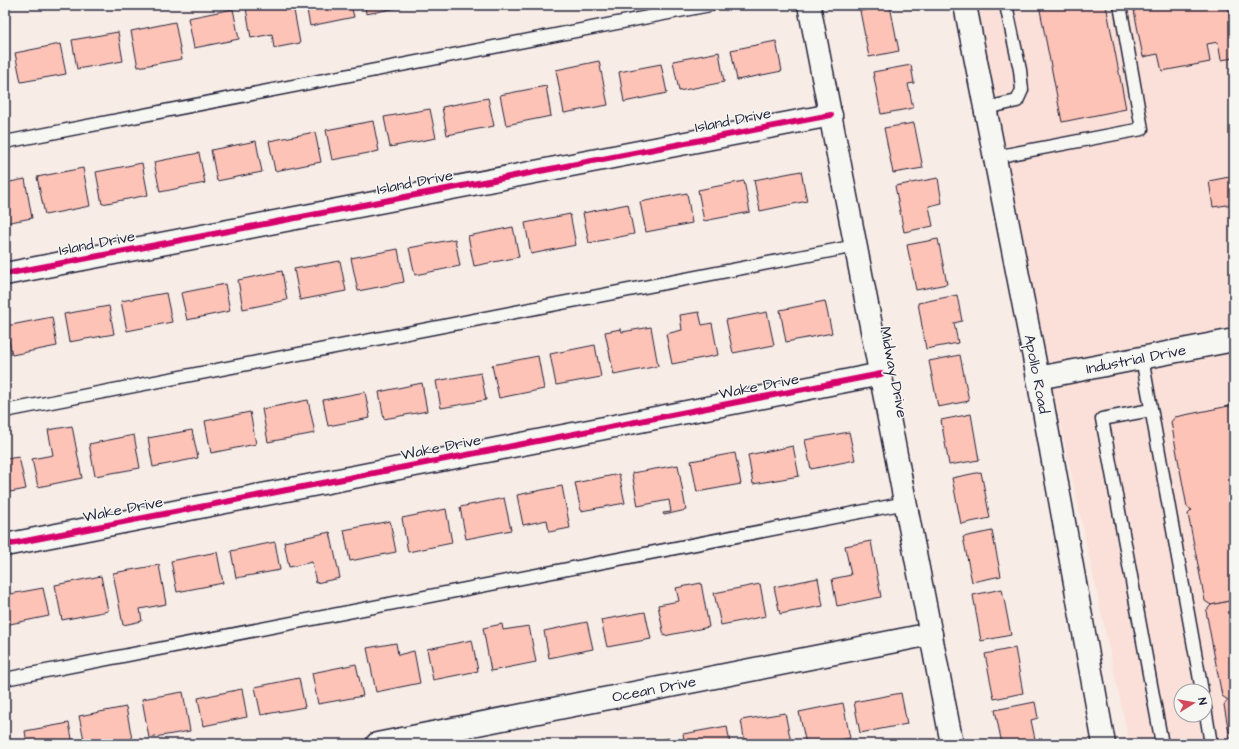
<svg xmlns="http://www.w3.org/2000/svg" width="1239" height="749" viewBox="0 0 1239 749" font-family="'Architects Daughter',sans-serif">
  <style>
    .built { fill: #fae0d8; fill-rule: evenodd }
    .building { fill: #fec3b7; stroke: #22223b }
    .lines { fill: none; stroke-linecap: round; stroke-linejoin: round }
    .service-casing { stroke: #22223b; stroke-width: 15 }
    .minor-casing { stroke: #22223b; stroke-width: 25 }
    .tertiary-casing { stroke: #22223b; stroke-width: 25 }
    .service { stroke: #f6f6f2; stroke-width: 12 }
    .minor { stroke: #f6f6f2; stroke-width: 22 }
    .tertiary { stroke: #f6f6f2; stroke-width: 22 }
    .cycleway-casing { stroke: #f6f6f2; stroke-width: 8 }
    .cycleway { stroke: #d6006c; stroke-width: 6 }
    .labels { text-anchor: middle; stroke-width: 3; stroke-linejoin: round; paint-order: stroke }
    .street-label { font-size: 15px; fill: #22223b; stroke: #f6f6f2 }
  </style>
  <rect width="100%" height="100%" fill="#f8ece6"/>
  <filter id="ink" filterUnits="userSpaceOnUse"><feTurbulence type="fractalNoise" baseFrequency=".025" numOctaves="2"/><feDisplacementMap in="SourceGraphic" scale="8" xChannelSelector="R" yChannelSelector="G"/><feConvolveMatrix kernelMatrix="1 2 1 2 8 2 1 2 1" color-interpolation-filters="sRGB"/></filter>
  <g filter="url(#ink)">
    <path class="built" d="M970 5H1234V744H1128L1127 732ZM1181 691H1205V715H1181Z"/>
    <g class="building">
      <path d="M260 5H293L300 43 274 48 272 34 251 38 246 8Z"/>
      <path d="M306 5H351L354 17 310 26Z"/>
      <path d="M365 5H412L366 14Z"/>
      <path d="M1039 5H1106L1126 109 1062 122Z"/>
      <path d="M1133 5H1228L1234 38V58L1221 60 1218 42 1207 44 1210 62 1162 71 1158 54 1143 57Z"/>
      <path d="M890 6 899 51 869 57 860 11Z"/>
      <path d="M233 9 239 39 194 48 188 18Z"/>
      <path d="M175 22 182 59 138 67 131 31Z"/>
      <path d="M118 32 123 61 77 69 72 40Z"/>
      <path d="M776 41 782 71 737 80 731 50Z"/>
      <path d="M60 44 66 74 21 82 15 53Z"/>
      <path d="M719 52 724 82 679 91 673 61Z"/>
      <path d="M599 61 608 105 564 113 556 70Z"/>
      <path d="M661 64 667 93 624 102 619 72Z"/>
      <path d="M5 65 9 85 5 86Z"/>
      <path d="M911 65 914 83 908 84 913 108 881 114 873 72Z"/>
      <path d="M546 86 551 116 506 125 500 95Z"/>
      <path d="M488 98 494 126 447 135 442 107Z"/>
      <path d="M430 109 436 138 390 147 384 117Z"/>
      <path d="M373 121 379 151 332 160 326 130Z"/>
      <path d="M914 123 923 168 893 173 884 128Z"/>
      <path d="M315 132 321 162 275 171 269 141Z"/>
      <path d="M256 141 262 172 217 181 211 150Z"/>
      <path d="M199 153 205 183 160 192 154 162Z"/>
      <path d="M142 163 148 195 102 204 96 172Z"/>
      <path d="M83 168 90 206 45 215 37 177Z"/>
      <path d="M801 171 807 201 760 211 754 180Z"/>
      <path d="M1234 176V204L1213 207 1209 181Z"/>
      <path d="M938 178 942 203 929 206 933 226 904 232 895 186Z"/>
      <path d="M25 179 32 218 5 223V183Z"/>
      <path d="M744 181 750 212 704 221 698 190Z"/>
      <path d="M687 193 692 223 646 232 640 202Z"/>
      <path d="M628 204 634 234 589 243 583 213Z"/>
      <path d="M570 214 576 245 531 254 525 223Z"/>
      <path d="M513 227 519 257 474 266 468 236Z"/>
      <path d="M455 239 460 266 415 275 409 248Z"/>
      <path d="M938 239 947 284 916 290 907 245Z"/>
      <path d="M398 249 404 282 358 291 351 258Z"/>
      <path d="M340 261 346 291 300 300 294 269Z"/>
      <path d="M282 271 287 300 243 309 238 280Z"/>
      <path d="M225 284 230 311 187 320 181 293Z"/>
      <path d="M166 293 172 322 127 331 121 301Z"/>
      <path d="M957 295 962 321 954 323 958 343 926 349 918 303Z"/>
      <path d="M825 301 832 333 786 342 780 310Z"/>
      <path d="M109 306 114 334 69 342 64 314Z"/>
      <path d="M699 312 702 325 712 323 718 355 672 364 666 334 682 330 680 315Z"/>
      <path d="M767 312 774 345 733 353 726 320Z"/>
      <path d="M52 317 57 346 12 355 6 326Z"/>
      <path d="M651 327 658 366 614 375 605 332 621 329 622 332Z"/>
      <path d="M595 345 601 377 556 385 550 354Z"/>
      <path d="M960 355 969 401 938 407 929 361Z"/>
      <path d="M538 356 544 389 499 398 492 365Z"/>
      <path d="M481 373 486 400 441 408 436 381Z"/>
      <path d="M422 383 427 411 384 419 379 392Z"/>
      <path d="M365 392 370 418 328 426 323 400Z"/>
      <path d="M308 400 315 433 268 442 262 409Z"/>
      <path d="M1234 405V600L1211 605 1205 601 1188 514 1192 510 1187 507 1171 422 1175 417Z"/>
      <path d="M250 412 256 444 211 453 205 421Z"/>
      <path d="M971 414 979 460 949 465 941 420Z"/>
      <path d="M72 426 82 478 38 487 32 459 53 455 48 430Z"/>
      <path d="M192 430 198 458 153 467 148 438Z"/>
      <path d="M849 432 855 460 811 469 805 440Z"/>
      <path d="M134 435 140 468 95 476 89 444Z"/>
      <path d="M793 446 799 476 753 484 748 455Z"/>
      <path d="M735 453 741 484 697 492 691 461Z"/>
      <path d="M19 457 26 489 5 493V459Z"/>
      <path d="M678 465 686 510 664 515 663 513 671 512 669 500 638 506 632 473Z"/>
      <path d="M981 472 990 518 961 524 952 478Z"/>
      <path d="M619 474 625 503 581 511 575 483Z"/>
      <path d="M562 486 570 528 549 532 547 520 523 525 517 495Z"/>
      <path d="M504 498 511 530 466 539 460 507Z"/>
      <path d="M446 509 452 543 408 552 402 518Z"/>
      <path d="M390 521 396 552 350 561 344 530Z"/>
      <path d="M992 531 1001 576 972 582 963 537Z"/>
      <path d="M330 532 340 578 316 583 312 562 289 567 284 542Z"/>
      <path d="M871 541 881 597 837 606 832 579 851 575 845 546Z"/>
      <path d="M275 542 280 570 236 578 231 551Z"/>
      <path d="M217 552 223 583 177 592 171 561Z"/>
      <path d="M159 565 166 604 140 609 142 621 123 625 113 573Z"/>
      <path d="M101 576 108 611 62 620 55 585Z"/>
      <path d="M818 578 823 606 780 614 774 587Z"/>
      <path d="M701 583 709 627 664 636 658 605 679 601 676 588Z"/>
      <path d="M760 584 766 616 721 625 714 593Z"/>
      <path d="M43 588 49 616 5 625V595Z"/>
      <path d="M1002 589 1011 635 981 641 973 595Z"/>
      <path d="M1234 600V744H1231L1224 705 1228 700 1222 696 1206 611 1211 605Z"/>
      <path d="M645 612 651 639 607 647 601 620Z"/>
      <path d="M587 622 593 649 549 658 544 631Z"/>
      <path d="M502 624 503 630 529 626 536 662 491 671 483 628Z"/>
      <path d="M472 640 478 671 433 680 427 649Z"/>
      <path d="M396 643 398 655 414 651 420 683 376 692 367 648Z"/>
      <path d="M1015 648 1023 693 994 699 985 654Z"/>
      <path d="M356 664 363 696 318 704 312 673Z"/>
      <path d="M299 678 305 707 261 715 255 687Z"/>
      <path d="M242 689 247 717 203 726 198 698Z"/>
      <path d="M183 692 190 731 149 738 142 699Z"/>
      <path d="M901 693 907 724 860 733 854 702Z"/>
      <path d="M1035 702 1038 718 1031 720 1036 744H1002L995 710Z"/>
      <path d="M843 703 850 738 820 744H806L799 712Z"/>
      <path d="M126 707 132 739 109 744H85L79 716Z"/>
      <path d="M785 713 791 742 778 744H745L741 720Z"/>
      <path d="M69 723 73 744H27L25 731Z"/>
      <path d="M727 726 730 744H685L683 734Z"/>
      <path d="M670 738 672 744H637Z"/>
    </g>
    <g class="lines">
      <defs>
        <g id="service">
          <path d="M986 108 1017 101 1022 90 1020 70 1006 5"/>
          <path d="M5 142 710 5"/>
          <path d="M995 157 1142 129 1120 5"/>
          <path d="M1142 358 1202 691"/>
          <path d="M1151 410 1102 419 1162 744"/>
          <path d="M5 411 856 246"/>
          <path d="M5 679 906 503"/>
          <path d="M1205 708 1211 744"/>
        </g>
        <g id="minor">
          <path d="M809 5 952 744"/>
          <path d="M5 274 831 115"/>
          <path d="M1038 378 1234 340"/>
          <path d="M5 545 881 374"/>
          <path d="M377 744 931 634"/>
        </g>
        <path id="tertiary" d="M965 5 1038 378 1104 744"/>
      </defs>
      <use href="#service" class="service-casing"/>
      <use href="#minor" class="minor-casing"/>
      <use href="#tertiary" class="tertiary-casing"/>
      <use href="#service" class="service"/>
      <use href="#minor" class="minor"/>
      <use href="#tertiary" class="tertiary"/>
      <defs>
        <g id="cycleway">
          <path d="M5 274 831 115"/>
          <path d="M5 545 881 374"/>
        </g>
      </defs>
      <use href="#cycleway" class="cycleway-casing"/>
      <use href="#cycleway" class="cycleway"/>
    </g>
  </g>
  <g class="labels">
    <g class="street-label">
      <text transform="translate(733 120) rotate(-11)" y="5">Island Drive</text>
      <text transform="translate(415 182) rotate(-11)" y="5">Island Drive</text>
      <text transform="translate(97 243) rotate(-11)" y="5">Island Drive</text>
      <text transform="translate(1136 359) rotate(-11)" y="5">Industrial Drive</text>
      <text transform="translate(894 372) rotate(79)" y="5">Midway Drive</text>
      <text transform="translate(1037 374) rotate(79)" y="5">Apollo Road</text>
      <text transform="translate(759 386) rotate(-11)" y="5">Wake Drive</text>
      <text transform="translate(441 447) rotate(-11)" y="5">Wake Drive</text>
      <text transform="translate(123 509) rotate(-11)" y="5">Wake Drive</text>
      <text transform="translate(654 689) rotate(-11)" y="5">Ocean Drive</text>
    </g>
  </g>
  <rect width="1239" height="749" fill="none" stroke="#f6f6f2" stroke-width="20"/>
  <rect x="10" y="10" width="1219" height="729" fill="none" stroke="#22223b" stroke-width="1.5" filter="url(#ink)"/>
  <g transform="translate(1193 703) rotate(79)"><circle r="19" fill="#f6f6f2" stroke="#a1a1a9"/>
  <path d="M0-3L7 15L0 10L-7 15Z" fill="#d1495b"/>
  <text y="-6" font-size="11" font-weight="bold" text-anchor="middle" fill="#22223b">N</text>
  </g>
</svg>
